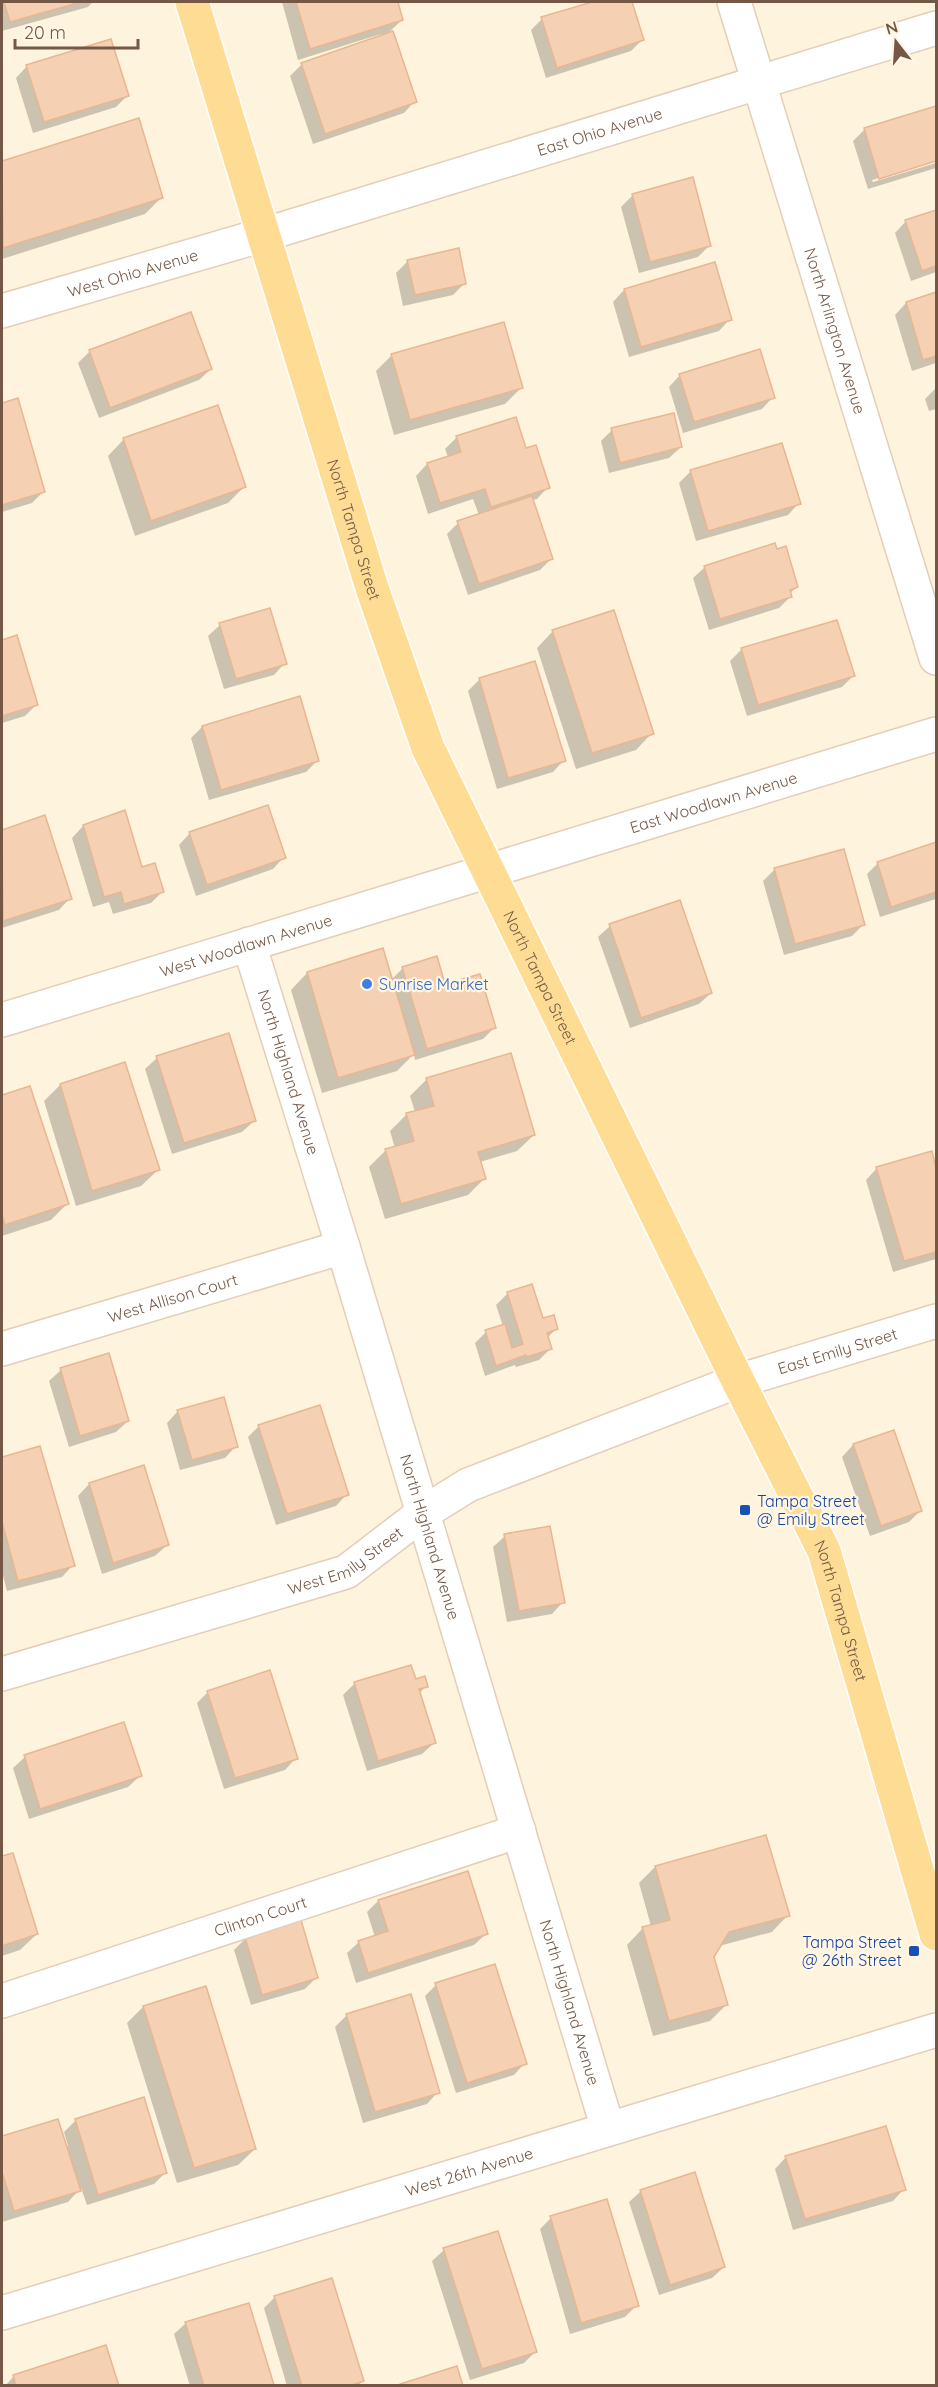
<svg xmlns="http://www.w3.org/2000/svg" width="938" height="2387" viewBox="0 0 938 2387" font-family="Quicksand,sans-serif">
  <style>
    .shadow { fill: #0003 }
    .building { fill: #f5d0b3; stroke: #e8b792; stroke-width: 1.5 }
    .lines { fill: none; stroke-linecap: round; stroke-linejoin: round }
    .minor-casing { stroke: #e2ceb9; stroke-width: 36 }
    .major-casing { stroke: #fff; stroke-width: 36 }
    .minor { stroke: #fff; stroke-width: 33 }
    .major { stroke: #ffdc93; stroke-width: 33 }
    .shop-dot { fill: #3f7fe0; stroke: #fff6e5; stroke-width: 2 }
    .transit-dot { fill: #1a4fb4; stroke: #fff6e5; stroke-width: 2 }
    .labels { text-anchor: middle; stroke-width: 4.5; stroke-linejoin: round; paint-order: stroke }
    .street-label { font-size: 16px; fill: #745845; stroke: #fff6e5 }
    .shop-label { font-size: 16px; fill: #366cbe; stroke: #fff6e5; text-anchor: start }
    .transit-label { font-size: 16px; fill: #164399; stroke: #fff6e5; text-anchor: start }
  </style>
  <rect width="100%" height="100%" fill="#fef3dd"/>
  <g class="shadow">
    <path d="M2 2H93L88 7 2 31Z"/>
    <path d="M282 2H397L402 20 386 35 415 101 404 113 313 144 290 76 301 65 382 37 381 34 298 60Z"/>
    <path d="M597 2H630L642 40 631 51 546 78 531 30 542 19Z"/>
    <path d="M27 66 127 96 116 107 33 133 16 78Z"/>
    <path d="M936 107V160L872 180 873 182 936 163V168L868 189 853 141 865 129Z"/>
    <path d="M138 120 161 198 145 214 2 259V163Z"/>
    <path d="M633 195 710 245 698 257 639 273 621 207Z"/>
    <path d="M936 211V272L911 281 895 233 906 221Z"/>
    <path d="M408 261 465 283 453 295 403 306 396 273Z"/>
    <path d="M624 290 730 319 719 331 629 357 613 302Z"/>
    <path d="M936 294V363L912 371 895 315 906 303Z"/>
    <path d="M90 351 211 369 199 380 99 418 78 363Z"/>
    <path d="M392 355 521 388 505 404 394 435 376 371Z"/>
    <path d="M680 375 773 397 762 409 683 433 669 387Z"/>
    <path d="M936 388V411V409L929 411 925 399Z"/>
    <path d="M17 400 44 491 32 503 2 512V405Z"/>
    <path d="M612 430 681 447 669 458 609 473 601 441Z"/>
    <path d="M457 437 525 450 548 487 537 499 532 500 552 558 540 570 468 595 447 534 458 523 479 515 473 499 428 514 416 476 427 464 448 457 445 449Z"/>
    <path d="M124 439 244 487 228 503 135 536 108 456Z"/>
    <path d="M691 471 799 503 788 515 696 541 679 483Z"/>
    <path d="M776 551 797 587 789 594 790 597 779 608 709 630 693 578 705 567Z"/>
    <path d="M220 625 285 663 274 675 224 689 208 636Z"/>
    <path d="M553 631 652 733 636 750 576 769 537 648Z"/>
    <path d="M16 637 37 704 25 716 2 723V641Z"/>
    <path d="M742 649 853 676 842 687 747 716 730 661Z"/>
    <path d="M480 679 564 760 553 772 497 789 468 691Z"/>
    <path d="M202 727 318 760 306 772 209 800 191 738Z"/>
    <path d="M44 817 70 898 59 910 2 928V831Z"/>
    <path d="M99 821 162 892 151 903 113 914 109 902 93 907 72 838 83 826Z"/>
    <path d="M190 833 284 857 273 869 196 896 179 845Z"/>
    <path d="M936 844V899L880 917 867 874 878 863Z"/>
    <path d="M775 869 863 925 852 936 784 955 763 881Z"/>
    <path d="M610 926 711 993 699 1004 630 1028 598 937Z"/>
    <path d="M403 968 444 985 494 1028 483 1039 415 1060 414 1054 397 1071 322 1093 291 990 307 973 391 980Z"/>
    <path d="M157 1058 254 1121 242 1132 172 1154 145 1069Z"/>
    <path d="M427 1079 534 1135 517 1151 480 1162 484 1179 468 1195 385 1219 369 1167 386 1150 395 1148 390 1131 406 1115 415 1112 410 1096Z"/>
    <path d="M60 1085 158 1170 141 1186 76 1206 44 1101Z"/>
    <path d="M29 1087 67 1204 51 1220 2 1236V1096Z"/>
    <path d="M930 1153 936 1173V1259L893 1272 866 1180 877 1168Z"/>
    <path d="M531 1286 542 1320 556 1329 547 1338 550 1349 539 1360 516 1367 515 1365 485 1376 475 1343 486 1332 503 1326 496 1305 507 1294Z"/>
    <path d="M61 1370 128 1421 116 1432 69 1447 49 1381Z"/>
    <path d="M178 1411 236 1446 225 1458 180 1470 167 1423Z"/>
    <path d="M259 1426 347 1494 336 1506 276 1525 248 1437Z"/>
    <path d="M893 1432 920 1511 909 1522 870 1536 842 1457 853 1445Z"/>
    <path d="M39 1448 73 1565 62 1577 7 1591 2 1572V1458Z"/>
    <path d="M89 1484 167 1545 155 1556 102 1574 78 1496Z"/>
    <path d="M505 1536 563 1602 552 1614 507 1622 493 1547Z"/>
    <path d="M415 1681 426 1686 419 1694 434 1743 422 1754 367 1771 343 1695 355 1683Z"/>
    <path d="M208 1692 296 1758 285 1770 224 1789 197 1703Z"/>
    <path d="M25 1757 140 1776 128 1787 29 1819 13 1768Z"/>
    <path d="M12 1855 37 1934 20 1950 2 1956V1858Z"/>
    <path d="M655 1867 788 1915 772 1932 719 1946 712 1957 726 2005 710 2021 653 2036 627 1945 643 1928 651 1926 639 1883Z"/>
    <path d="M378 1901 486 1934 474 1945 356 1983 347 1953 359 1942 375 1937 367 1912Z"/>
    <path d="M300 1922 317 1977 305 1989 251 2005 234 1950 245 1939Z"/>
    <path d="M436 1985 525 2063 514 2075 456 2093 425 1996Z"/>
    <path d="M143 2007 255 2149 238 2165 177 2183 127 2023Z"/>
    <path d="M347 2015 438 2092 427 2104 363 2123 335 2027Z"/>
    <path d="M57 2120 66 2147 68 2146 64 2132 76 2120 165 2173 154 2184 87 2205 81 2188 68 2202 2 2222V2138Z"/>
    <path d="M786 2157 904 2189 893 2201 793 2230 775 2169Z"/>
    <path d="M641 2191 724 2267 712 2278 659 2295 629 2202Z"/>
    <path d="M551 2218 637 2305 625 2317 570 2334 540 2229Z"/>
    <path d="M444 2250 535 2352 524 2363 470 2380 432 2261Z"/>
    <path d="M275 2297 363 2380 358 2386H287L264 2308Z"/>
    <path d="M186 2323 272 2385 190 2386 174 2334Z"/>
    <path d="M14 2376 117 2386H5Z"/>
  </g>
  <g class="building">
    <path d="M4 2H81L10 22Z"/>
    <path d="M296 2H398L403 20 310 49Z"/>
    <path d="M592 2H632L644 40 557 68 541 17Z"/>
    <path d="M393 31 417 102 325 134 301 63Z"/>
    <path d="M111 39 129 96 44 122 26 65Z"/>
    <path d="M936 106V161L879 179 864 128Z"/>
    <path d="M139 118 163 198 3 248 2 161Z"/>
    <path d="M693 177 711 246 650 262 632 194Z"/>
    <path d="M936 210V266L922 271 905 220Z"/>
    <path d="M459 248 466 284 415 295 407 260Z"/>
    <path d="M715 262 732 320 641 347 624 289Z"/>
    <path d="M936 292V356L923 360 906 302Z"/>
    <path d="M191 312 212 369 110 408 89 350Z"/>
    <path d="M504 322 523 388 410 420 391 354Z"/>
    <path d="M760 349 775 398 694 422 679 374Z"/>
    <path d="M18 398 45 492 2 505V403Z"/>
    <path d="M218 405 246 487 151 521 123 438Z"/>
    <path d="M674 413 682 447 620 463 611 428Z"/>
    <path d="M516 417 526 448 536 445 550 488 491 507 485 489 440 503 427 463 461 452 456 436Z"/>
    <path d="M782 443 801 504 708 531 690 470Z"/>
    <path d="M532 496 553 559 479 584 457 521Z"/>
    <path d="M775 543 777 549 786 546 798 587 790 590 792 597 720 619 704 566Z"/>
    <path d="M270 608 287 664 236 679 219 623Z"/>
    <path d="M614 610 654 734 592 753 552 630Z"/>
    <path d="M837 620 855 676 758 705 741 648Z"/>
    <path d="M17 635 38 705 2 716V640Z"/>
    <path d="M535 661 566 761 508 778 479 678Z"/>
    <path d="M300 696 319 761 221 790 202 726Z"/>
    <path d="M268 805 286 858 207 885 189 832Z"/>
    <path d="M125 810 142 867 155 863 164 892 124 904 121 892 104 897 83 825Z"/>
    <path d="M45 815 72 899 3 921 2 830Z"/>
    <path d="M936 842V892L891 907 877 862Z"/>
    <path d="M844 849 865 925 795 944 774 868Z"/>
    <path d="M680 900 712 993 641 1018 609 924Z"/>
    <path d="M383 948 415 1055 338 1078 307 972Z"/>
    <path d="M437 956 445 984 480 974 496 1028 427 1049 402 967Z"/>
    <path d="M229 1033 256 1121 184 1143 156 1056Z"/>
    <path d="M511 1053 535 1135 478 1152 486 1179 401 1204 385 1149 414 1141 406 1113 434 1106 426 1078Z"/>
    <path d="M125 1062 160 1170 92 1191 60 1084Z"/>
    <path d="M30 1086 69 1204 5 1225 2 1215V1095Z"/>
    <path d="M932 1151 936 1168V1252L904 1261 876 1167Z"/>
    <path d="M532 1284 543 1318 554 1315 558 1329 547 1333 552 1349 527 1357 526 1355 496 1366 485 1330 505 1324 512 1348 523 1344 507 1292Z"/>
    <path d="M109 1353 129 1421 80 1436 60 1368Z"/>
    <path d="M224 1397 238 1447 192 1460 177 1410Z"/>
    <path d="M320 1405 349 1495 287 1514 258 1425Z"/>
    <path d="M894 1430 922 1511 881 1526 853 1444Z"/>
    <path d="M40 1446 75 1566 18 1581 2 1522V1457Z"/>
    <path d="M144 1465 169 1545 113 1563 89 1483Z"/>
    <path d="M550 1526 565 1603 519 1611 504 1534Z"/>
    <path d="M411 1665 416 1679 425 1676 428 1687 419 1689 436 1743 378 1761 354 1682Z"/>
    <path d="M270 1670 298 1759 235 1778 207 1691Z"/>
    <path d="M124 1722 142 1776 40 1809 24 1755Z"/>
    <path d="M766 1835 790 1916 729 1932 714 1957 728 2005 669 2021 642 1927 670 1920 655 1866Z"/>
    <path d="M13 1853 38 1934 2 1946V1856Z"/>
    <path d="M468 1871 488 1934 368 1973 358 1941 388 1931 378 1900Z"/>
    <path d="M301 1920 318 1978 262 1995 245 1937Z"/>
    <path d="M495 1964 527 2064 467 2083 435 1983Z"/>
    <path d="M206 1986 256 2149 194 2168 143 2006Z"/>
    <path d="M411 1994 440 2093 375 2112 346 2014Z"/>
    <path d="M144 2097 167 2173 98 2195 75 2119Z"/>
    <path d="M58 2119 81 2191 14 2211 2 2172V2136Z"/>
    <path d="M886 2126 906 2190 805 2219 785 2156Z"/>
    <path d="M695 2172 725 2267 670 2285 640 2190Z"/>
    <path d="M607 2199 639 2306 581 2323 550 2216Z"/>
    <path d="M498 2231 537 2352 482 2369 443 2248Z"/>
    <path d="M332 2278 364 2381 349 2386H302L274 2296Z"/>
    <path d="M249 2303 274 2385 204 2386 185 2322Z"/>
    <path d="M106 2345 119 2386H16L13 2375Z"/>
    <path d="M457 2366 463 2386H400V2384Z"/>
  </g>
  <g class="lines">
    <defs>
      <g id="minor">
        <path id="s1" d="M734 2 936 658"/>
        <path id="s2" d="M2 311 263 235 936 28"/>
        <path id="s3" d="M249 944 343 1247 608 2129"/>
        <path id="s4" d="M2 1020 936 734"/>
        <path id="s5" d="M2 1349 343 1247"/>
        <path id="s6" d="M2 1674 346 1572 423 1513 468 1485 738 1381 936 1321"/>
        <path id="s7" d="M2 2001 519 1831"/>
        <path id="s8" d="M2 2313 936 2030"/>
      </g>
      <g id="major">
        <path id="s9" d="M192 2 372 588 428 748 738 1381 824 1551 936 1934"/>
      </g>
    </defs>
    <use href="#minor" class="minor-casing"/>
    <use href="#major" class="major-casing"/>
    <use href="#minor" class="minor"/>
    <use href="#major" class="major"/>
  </g>
  <circle class="shop-dot" cx="367" cy="984" r="6"/>
  <g class="transit-dot">
    <rect x="739" y="1504" width="12" height="12" rx="3"/>
    <rect x="908" y="1945" width="12" height="12" rx="3"/>
  </g>
  <g class="labels">
    <g class="street-label">
      <text dy="6" stroke="none"><textPath href="#s2" startOffset="624">East Ohio Avenue</textPath></text>
      <text dy="6" stroke="none"><textPath href="#s2" startOffset="136">West Ohio Avenue</textPath></text>
      <text dy="6" stroke="none"><textPath href="#s1" startOffset="344">North Arlington Avenue</textPath></text>
      <text dy="6" stroke="none"><textPath href="#s9" startOffset="552">North Tampa Street</textPath></text>
      <text dy="6" stroke="none"><textPath href="#s4" startOffset="744">East Woodlawn Avenue</textPath></text>
      <text dy="6" stroke="none"><textPath href="#s4" startOffset="255">West Woodlawn Avenue</textPath></text>
      <text dy="6" stroke="none"><textPath href="#s9" startOffset="1038">North Tampa Street</textPath></text>
      <text dy="6" stroke="none"><textPath href="#s3" startOffset="134">North Highland Avenue</textPath></text>
      <text dy="6" stroke="none"><textPath href="#s5" startOffset="178">West Allison Court</textPath></text>
      <text dy="6" stroke="none"><textPath href="#s6" startOffset="902">East Emily Street</textPath></text>
      <text dy="6" stroke="none"><textPath href="#s3" startOffset="620">North Highland Avenue</textPath></text>
      <text dy="6" stroke="none"><textPath href="#s6" startOffset="363">West Emily Street</textPath></text>
      <text dy="6" stroke="none"><textPath href="#s9" startOffset="1740">North Tampa Street</textPath></text>
      <text dy="6" stroke="none"><textPath href="#s7" startOffset="272">Clinton Court</textPath></text>
      <text dy="6" stroke="none"><textPath href="#s3" startOffset="1106">North Highland Avenue</textPath></text>
      <text dy="6" stroke="none"><textPath href="#s8" startOffset="488">West 26th Avenue</textPath></text>
    </g>
    <g class="shop-label">
      <text x="379" y="990">Sunrise Market</text>
    </g>
    <g class="transit-label">
      <text x="757" y="1507">Tampa Street<tspan x="757" dy="18">@ Emily Street</tspan></text>
      <text x="902" y="1948" text-anchor="end">Tampa Street<tspan x="902" dy="18">@ 26th Street</tspan></text>
    </g>
  </g>
  <rect width="938" height="2387" fill="none" stroke="#745845" stroke-width="6"/>
  <g transform="translate(896 42) rotate(343)" stroke="#fff6e5" stroke-width="4.5" paint-order="stroke">
  <path d="M0-4.5L10 22L0 15L-10 22Z" fill="#745845"/>
  <text y="-9" font-size="16" font-weight="bold" text-anchor="middle" fill="#745845">N</text>
  </g>
  <path d="M15 39v9h123v-9" fill="none" stroke="#745845" stroke-width="3"/>
  <text x="24" y="39" font-size="18" fill="#745845" stroke="#fff6e5" stroke-width="4.5" paint-order="stroke">20 m</text>
</svg>
